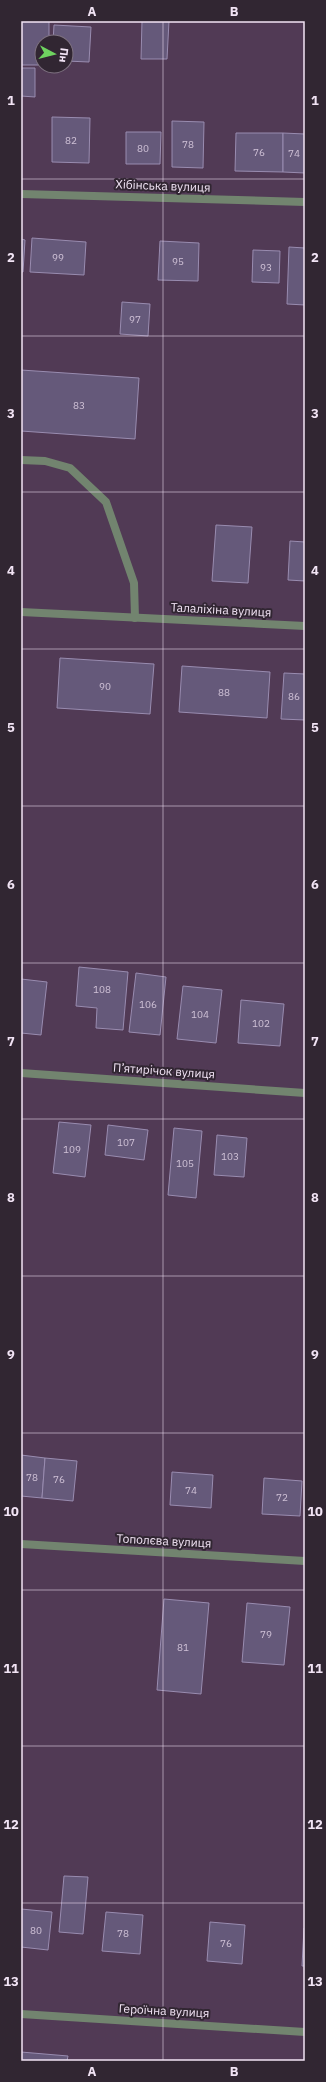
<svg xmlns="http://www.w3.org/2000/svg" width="326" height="2082" viewBox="0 0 326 2082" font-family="'IBM Plex Sans',sans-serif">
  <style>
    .building { fill: #65597a; stroke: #998cb0 }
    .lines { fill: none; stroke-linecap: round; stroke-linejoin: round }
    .lane { stroke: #72846f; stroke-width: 8 }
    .street { stroke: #72846f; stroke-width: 8 }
    .grid { fill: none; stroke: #f2e4f5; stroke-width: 1; stroke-opacity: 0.55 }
    .labels { text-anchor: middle; stroke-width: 4; stroke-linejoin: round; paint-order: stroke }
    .number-label { font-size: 10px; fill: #cfc1d6 }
    .street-label { font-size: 12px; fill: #f2e4f5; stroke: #312632 }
    .neatline { fill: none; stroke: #f2e4f5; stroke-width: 1.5 }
    .grid-label { font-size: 13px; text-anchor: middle; font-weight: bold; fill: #f2e4f5 }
  </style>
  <rect width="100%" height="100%" fill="#513a55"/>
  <g class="building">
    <path d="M21 21H49V42H42V65H21Z"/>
    <path d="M142 21H169L167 59H141Z"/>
    <path d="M54 25 91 27 89 62 66 61V42H53Z"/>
    <path d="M21 68H35V97L21 96Z"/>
    <path d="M52 117 90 118 89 163 52 162Z"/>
    <path d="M172 121 204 122 203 168 172 167Z"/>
    <path d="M126 132H161L160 164H126Z"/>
    <path d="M236 133H283V172L235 171Z"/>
    <path d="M283 133 305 134V173L283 172Z"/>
    <path d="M32 238 86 242 84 275 30 272Z"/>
    <path d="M21 239 25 240 23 272H21Z"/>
    <path d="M160 241 199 243 198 281 158 280Z"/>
    <path d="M289 247 305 248V305L287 304Z"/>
    <path d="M253 250 280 251 279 283 252 282Z"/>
    <path d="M122 302 150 304 148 336 120 334Z"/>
    <path d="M21 370 139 378 135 439 21 431Z"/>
    <path d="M216 525 252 527 248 583 212 581Z"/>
    <path d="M290 541 305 542V581L288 580Z"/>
    <path d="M60 658 154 664 150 714 57 708Z"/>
    <path d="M182 666 270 672 267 718 179 712Z"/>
    <path d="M284 673 305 674V720L281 719Z"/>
    <path d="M79 967 128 972 123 1030 96 1028 97 1008 76 1006Z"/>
    <path d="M136 973 166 977 160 1035 129 1032Z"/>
    <path d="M21 979 47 982 41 1035 21 1033Z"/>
    <path d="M183 986 222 990 216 1043 177 1039Z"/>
    <path d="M241 1000 284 1004 280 1046 238 1043Z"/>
    <path d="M59 1122 91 1125 85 1177 53 1173Z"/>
    <path d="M108 1125 148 1130 144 1160 105 1155Z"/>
    <path d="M174 1128 202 1131 196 1198 168 1195Z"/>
    <path d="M217 1135 247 1138 244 1177 214 1175Z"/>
    <path d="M21 1455 45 1458 42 1498 21 1496Z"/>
    <path d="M45 1458 77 1461 73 1501 42 1498Z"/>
    <path d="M172 1472 213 1475 211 1508 170 1505Z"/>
    <path d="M264 1478 302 1481 300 1516 262 1514Z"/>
    <path d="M164 1599 209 1603 201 1694 157 1690Z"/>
    <path d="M247 1603 290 1607 284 1665 242 1662Z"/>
    <path d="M64 1876 88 1877 83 1934 59 1932Z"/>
    <path d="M21 1909 52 1912 48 1950 21 1947Z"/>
    <path d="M106 1912 143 1915 140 1954 102 1951Z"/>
    <path d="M210 1922 245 1925 242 1964 207 1961Z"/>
    <path d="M304 1928H305V1966H302Z"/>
    <path d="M21 2052 68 2056 67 2061H21Z"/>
  </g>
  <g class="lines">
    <path class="lane" d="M21 460 45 461 70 468 106 502 134 583 135 618"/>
    <g class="street">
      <path d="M21 194 305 202"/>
      <path d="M21 612 305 626"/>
      <path d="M21 1073 305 1093"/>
      <path d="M21 1544 305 1561"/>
      <path d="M21 2014 305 2032"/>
    </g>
  </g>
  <path class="grid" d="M163 21V2061M21 179H305M21 336H305M21 492H305M21 649H305M21 806H305M21 963H305M21 1119H305M21 1276H305M21 1433H305M21 1590H305M21 1746H305M21 1903H305"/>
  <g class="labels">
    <g class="number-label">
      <text x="71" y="144">82</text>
      <text x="188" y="148">78</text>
      <text x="143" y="152">80</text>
      <text x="259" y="156">76</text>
      <text x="294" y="157">74</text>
      <text x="58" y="261">99</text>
      <text x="178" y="265">95</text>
      <text x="266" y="271">93</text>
      <text x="135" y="323">97</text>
      <text x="79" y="409">83</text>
      <text x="105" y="690">90</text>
      <text x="224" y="696">88</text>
      <text x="294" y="700">86</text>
      <text x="102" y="993">108</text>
      <text x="148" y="1008">106</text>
      <text x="200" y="1018">104</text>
      <text x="261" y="1027">102</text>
      <text x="126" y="1146">107</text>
      <text x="72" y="1153">109</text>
      <text x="230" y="1160">103</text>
      <text x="185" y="1167">105</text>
      <text x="32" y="1481">78</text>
      <text x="59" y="1483">76</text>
      <text x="191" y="1494">74</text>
      <text x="282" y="1501">72</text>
      <text x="266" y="1638">79</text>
      <text x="183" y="1651">81</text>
      <text x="36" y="1934">80</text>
      <text x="123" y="1937">78</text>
      <text x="226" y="1947">76</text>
    </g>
    <g class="street-label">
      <text transform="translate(163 186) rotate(2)" y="4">Хібінська вулиця</text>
      <text transform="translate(221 610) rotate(3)" y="4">Талаліхіна вулиця</text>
      <text transform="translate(164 1071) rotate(4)" y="4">П’ятирічок вулиця</text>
      <text transform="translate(164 1541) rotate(3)" y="4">Тополєва вулиця</text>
      <text transform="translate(164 2011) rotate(3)" y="4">Героїчна вулиця</text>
    </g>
  </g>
  <rect width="326" height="2082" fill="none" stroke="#312632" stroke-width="44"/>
  <g transform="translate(54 54) rotate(97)"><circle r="19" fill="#312632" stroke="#7e7280"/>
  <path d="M0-3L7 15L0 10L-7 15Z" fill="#6fd360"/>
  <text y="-6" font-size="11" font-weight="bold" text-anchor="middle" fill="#f2e4f5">Пн</text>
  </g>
  <rect x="22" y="22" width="282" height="2038" class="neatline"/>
  <g class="grid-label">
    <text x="92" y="16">A</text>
    <text x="234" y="16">B</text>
    <text x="11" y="105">1</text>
    <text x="315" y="105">1</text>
    <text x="11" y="262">2</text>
    <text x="315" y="262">2</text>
    <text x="11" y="418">3</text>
    <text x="315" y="418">3</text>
    <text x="11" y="575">4</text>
    <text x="315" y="575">4</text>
    <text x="11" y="732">5</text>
    <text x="315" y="732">5</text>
    <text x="11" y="889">6</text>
    <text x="315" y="889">6</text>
    <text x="11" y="1046">7</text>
    <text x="315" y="1046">7</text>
    <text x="11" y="1202">8</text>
    <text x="315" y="1202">8</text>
    <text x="11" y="1359">9</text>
    <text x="315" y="1359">9</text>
    <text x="11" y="1516">10</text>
    <text x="315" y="1516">10</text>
    <text x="11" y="1673">11</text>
    <text x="315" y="1673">11</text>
    <text x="11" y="1829">12</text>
    <text x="315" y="1829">12</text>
    <text x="11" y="1986">13</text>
    <text x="315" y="1986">13</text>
    <text x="92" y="2076">A</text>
    <text x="234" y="2076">B</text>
  </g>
</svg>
